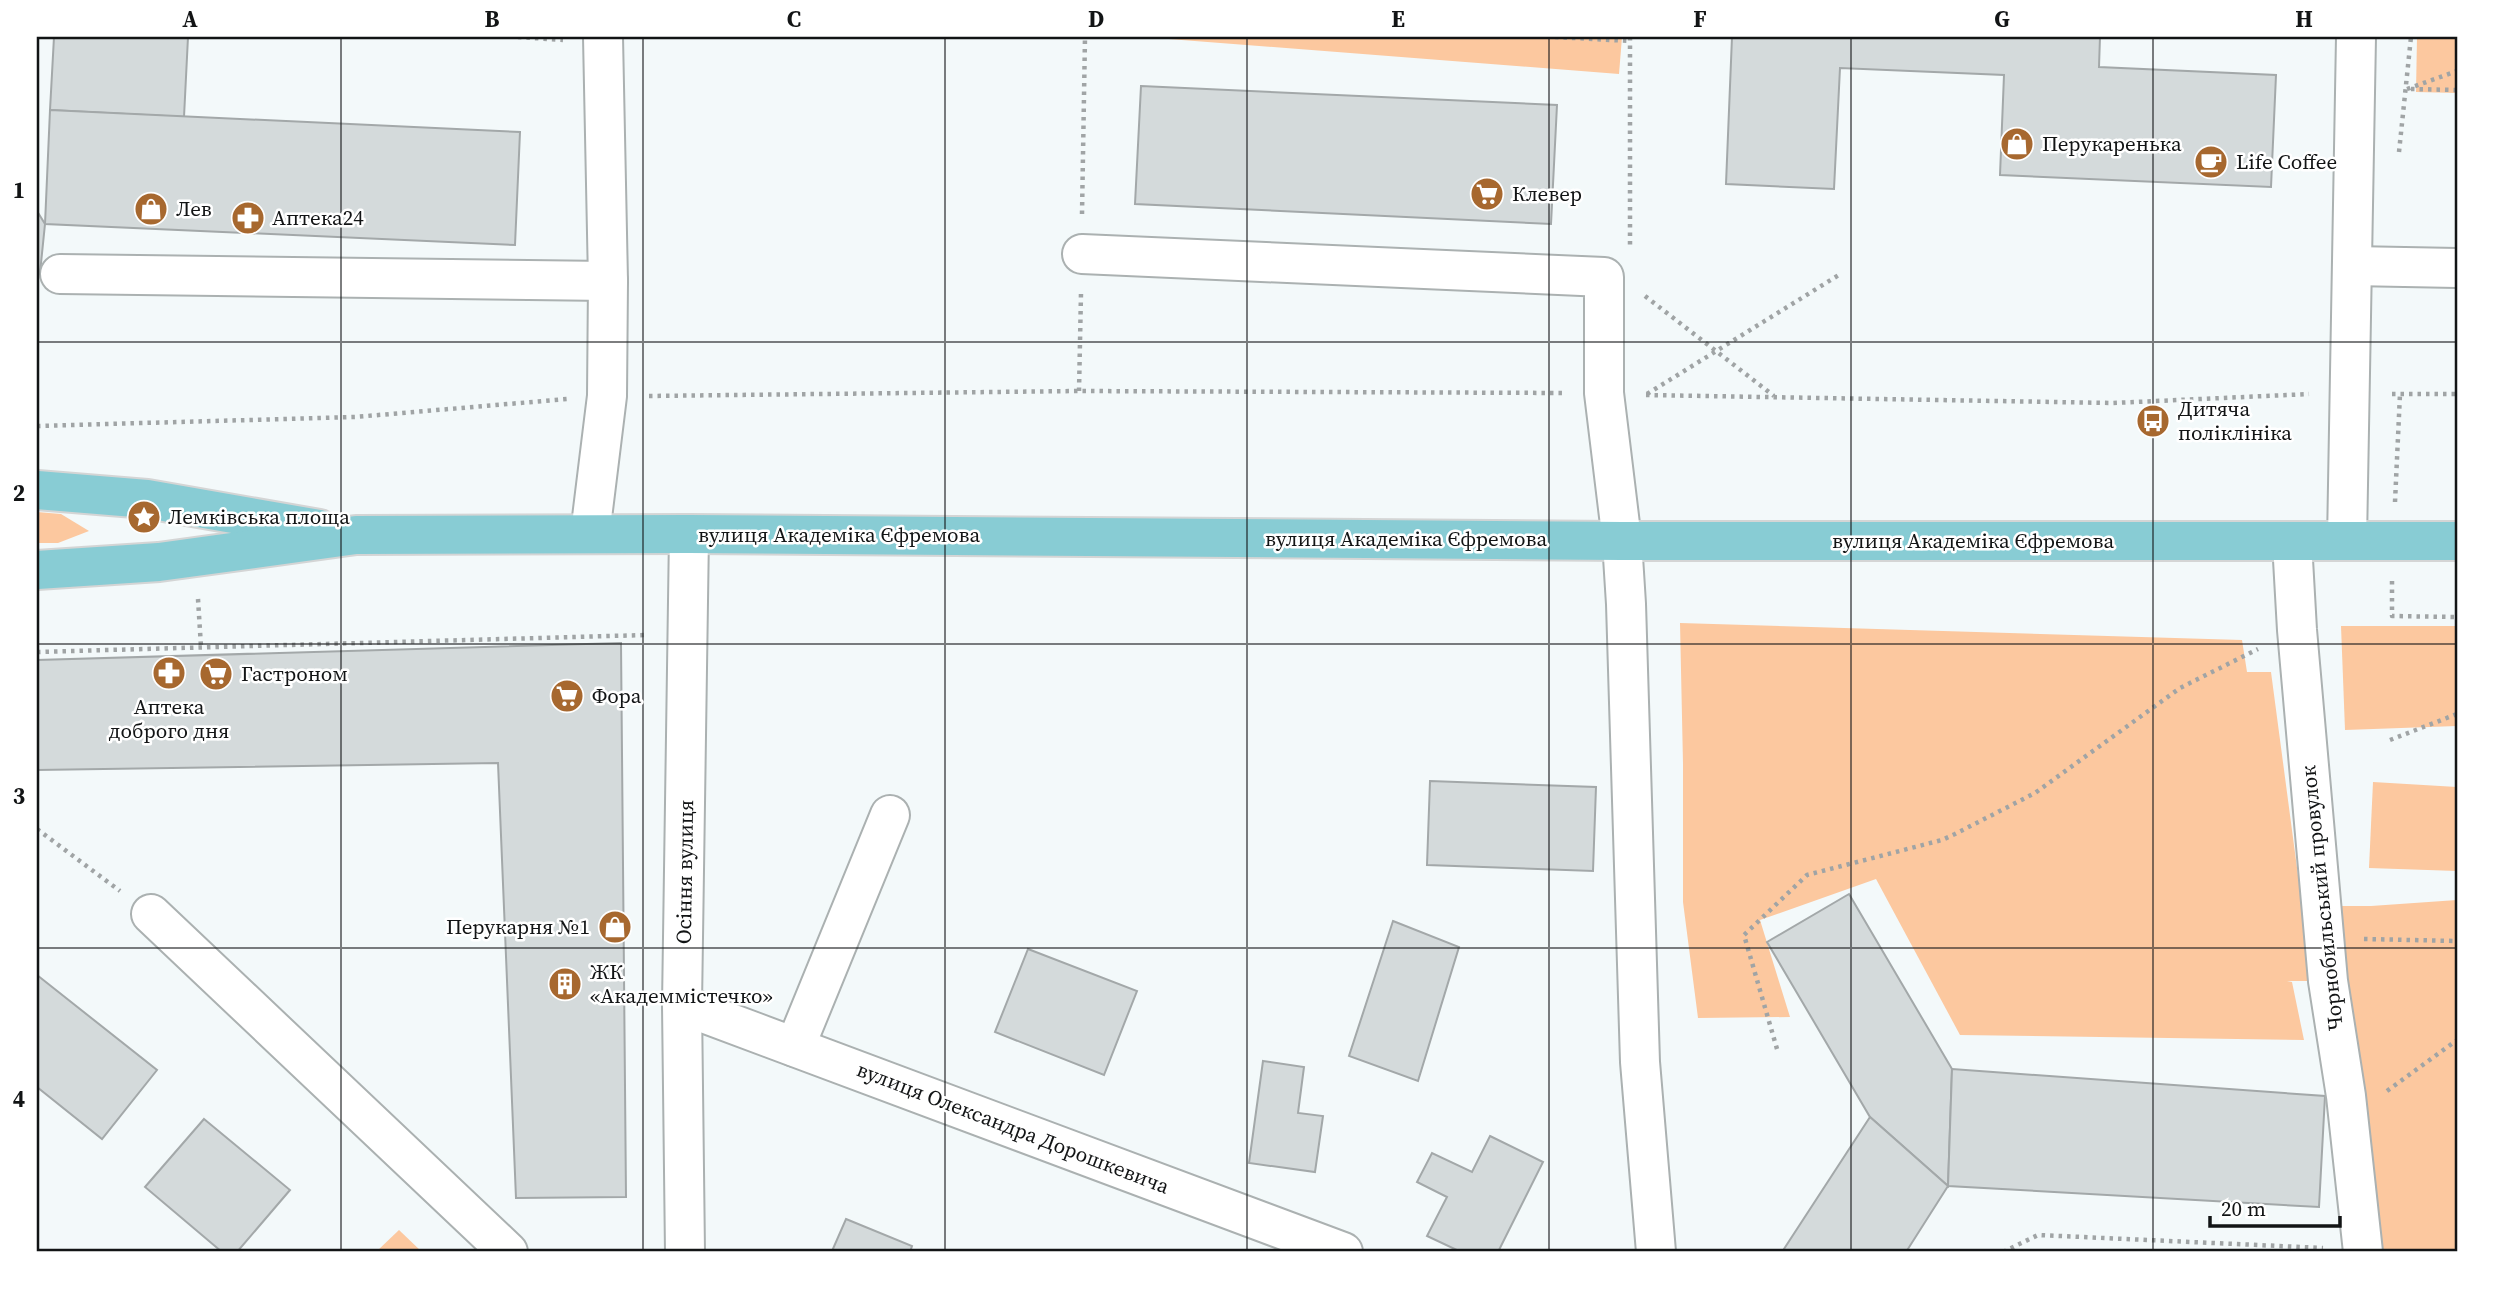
<svg xmlns="http://www.w3.org/2000/svg" width="2494" height="1289" viewBox="0 0 2494 1289" font-family="'Source Serif 4',serif">
  <style>
    .green { fill: #fcc89f }
    .building { fill: #d4dadb; stroke: #a3a8a9; stroke-width: 2 }
    .lines { fill: none; stroke-linecap: round; stroke-linejoin: round }
    .minor-casing { stroke: #abb1b1; stroke-width: 42 }
    .major-casing { stroke: #d4d5d5; stroke-width: 42 }
    .path { stroke: #a0a4a5; stroke-width: 4.5; stroke-dasharray: 3.5 5; stroke-linecap: butt }
    .minor { stroke: #fff; stroke-width: 38 }
    .major { stroke: #88ccd4; stroke-width: 38 }
    .grid { fill: none; stroke: #121415; stroke-width: 2; stroke-opacity: 0.55 }
    .labels { text-anchor: middle; stroke-width: 5; stroke-linejoin: round; paint-order: stroke }
    .poi-label { font-size: 21px; fill: #121415; stroke: #fff; text-anchor: start }
    .street-label { font-size: 21px; fill: #121415; stroke: #fff }
    .neatline { fill: none; stroke: #121415; stroke-width: 2.5 }
    .grid-label { font-size: 23px; text-anchor: middle; font-weight: bold; fill: #121415 }
  </style>
  <rect width="100%" height="100%" fill="#f3f9fa"/>
  <g class="green">
    <path d="M1143 37H1622L1619 74Z"/>
    <path d="M2417 37H2457V93L2416 92Z"/>
    <path d="M37 512 61 514 89 531 58 543H37Z"/>
    <path d="M1680 623 2242 640 2247 672H2271L2312 981H2287L2292 982 2304 1040 1960 1035 1876 879 1760 920 1790 1017 1698 1018 1683 902V764Z"/>
    <path d="M2341 626H2457V726L2345 730Z"/>
    <path d="M2373 782 2457 787V871L2369 868Z"/>
    <path d="M2457 900V1252H2369L2339 906H2371Z"/>
    <path d="M399 1230 422 1252H376Z"/>
  </g>
  <g class="building">
    <path d="M54 37H188L184 117 50 110Z"/>
    <path d="M1732 37H2100L2099 67 2276 75 2271 187 2000 175 2004 75 1840 68 1834 189 1726 184Z"/>
    <path d="M1141 86 1557 105 1551 224 1135 204Z"/>
    <path d="M50 110 520 132 515 245 45 224Z"/>
    <path d="M37 211 45 224 40 273 37 274Z"/>
    <path d="M621 643 626 1197 516 1198 498 763 37 770V660Z"/>
    <path d="M1430 781 1596 787 1593 871 1427 865Z"/>
    <path d="M1849 894 1952 1069 1948 1186 1870 1117 1767 942Z"/>
    <path d="M1393 921 1459 947 1418 1081 1349 1056Z"/>
    <path d="M1028 949 1137 991 1104 1075 995 1032Z"/>
    <path d="M37 975 157 1070 102 1139 37 1087Z"/>
    <path d="M1263 1061 1304 1067 1298 1113 1323 1116 1315 1172 1249 1163Z"/>
    <path d="M1952 1069 2325 1096 2319 1207 1948 1186Z"/>
    <path d="M1870 1117 1948 1186 1906 1252H1782Z"/>
    <path d="M204 1119 290 1190 237 1252H222L145 1187Z"/>
    <path d="M1490 1136 1543 1162 1498 1252H1461L1427 1236 1447 1197 1417 1182 1432 1153 1472 1172Z"/>
    <path d="M846 1219 912 1246 910 1252 832 1251Z"/>
  </g>
  <g class="lines">
    <defs>
      <g id="minor">
        <path d="M1082 254 1604 277V393L1622 541 1626 604 1640 1062 1656 1252"/>
        <path d="M2352 266 2457 268"/>
        <path d="M60 274 608 281"/>
        <path d="M590 534 607 396 608 281 603 37"/>
        <path d="M2347 541 2356 37"/>
        <path d="M2292 542 2297 630 2328 981 2346 1096 2363 1252"/>
        <path d="M151 914 508 1252"/>
        <path d="M682 1005 1343 1252"/>
        <path d="M795 1047 890 815"/>
        <path d="M685 1252 682 1005 689 534"/>
      </g>
      <g id="major">
        <path d="M37 490 147 499 319 529"/>
        <path d="M37 570 159 562 356 535 689 534 1622 541H2457"/>
      </g>
    </defs>
    <use href="#minor" class="minor-casing"/>
    <use href="#major" class="major-casing"/>
    <g class="path">
      <path d="M518 37 563 40"/>
      <path d="M1555 37 1630 41"/>
      <path d="M1630 37V246"/>
      <path d="M2407 89 2457 71"/>
      <path d="M2411 89 2457 90"/>
      <path d="M2399 152 2411 37"/>
      <path d="M1082 214 1085 37"/>
      <path d="M1645 296 1774 396"/>
      <path d="M1079 391 1081 293"/>
      <path d="M1647 394 1842 273"/>
      <path d="M2392 394H2457"/>
      <path d="M1646 395 2113 403 2309 394"/>
      <path d="M649 396 1079 391 1564 393"/>
      <path d="M37 426 355 417 567 399"/>
      <path d="M2395 502 2400 394"/>
      <path d="M2392 581V616L2457 617"/>
      <path d="M198 599 201 647"/>
      <path d="M37 652 646 635"/>
      <path d="M2390 740 2457 714"/>
      <path d="M37 829 120 891"/>
      <path d="M2364 939 2457 941"/>
      <path d="M1777 1049 1744 935 1807 875 1942 840 1955 834 2035 793 2180 688 2258 649"/>
      <path d="M2387 1091 2457 1040"/>
      <path d="M2003 1252 2038 1235 2323 1248"/>
    </g>
    <use href="#minor" class="minor"/>
    <use href="#major" class="major"/>
  </g>
  <path class="grid" d="M341 37V1252M643 37V1252M945 37V1252M1247 37V1252M1549 37V1252M1851 37V1252M2153 37V1252M37 342H2457M37 644H2457M37 948H2457"/>
  <defs>
    <symbol id="shop-disc" viewBox="-11 -11 22 22"><circle r="9.5" fill="#a7682f" stroke="#fff"/><path d="M-5-2.5h2.3a2.7 3.5 0 0 1 5.4 0H5L5.5 6h-11ZM-1.5-2.5h3a1.5 2.3 0 0 0-3 0Z" fill="#fff"/></symbol>
    <symbol id="cafe-disc" viewBox="-11 -11 22 22"><circle r="9.5" fill="#a7682f" stroke="#fff"/><path d="M-5.5-4.5H6V0H3Q3 3.5 0 3.5H-2.5Q-5.5 3.5-5.5 0ZM3-3.2v2h1.7v-2ZM-6 4.5H4V6H-6Z" fill="#fff"/></symbol>
    <symbol id="supermarket-disc" viewBox="-11 -11 22 22"><circle r="9.5" fill="#a7682f" stroke="#fff"/><path d="M-6-5.5h2.5l.6 2H6L4.5 2H-2.5L-4.4-4H-6ZM-1.5 3.2a1.3 1.3 0 1 0 .1 0ZM3 3.2a1.3 1.3 0 1 0 .1 0Z" fill="#fff"/></symbol>
    <symbol id="pharmacy-disc" viewBox="-11 -11 22 22"><circle r="9.5" fill="#a7682f" stroke="#fff"/><path d="M-2-6h4v4h4v4h-4v4h-4v-4h-4v-4h4Z" fill="#fff"/></symbol>
    <symbol id="bus-disc" viewBox="-11 -11 22 22"><circle r="9.5" fill="#a7682f" stroke="#fff"/><path d="M-5-6H5V4H4V6H2V4H-2V6H-4V4H-5ZM-3.5-4V0h7V-4ZM-3.5 1.2v1.5H-2V1.2ZM2 1.2v1.5H3.5V1.2Z" fill="#fff"/></symbol>
    <symbol id="sight-disc" viewBox="-11 -11 22 22"><circle r="9.5" fill="#a7682f" stroke="#fff"/><path d="M0-6L1.8-2.2L6-1.7L2.9 1.2L3.7 5.4L0 3.3L-3.7 5.4L-2.9 1.2L-6-1.7L-1.8-2.2Z" fill="#fff"/></symbol>
    <symbol id="building-disc" viewBox="-11 -11 22 22"><circle r="9.5" fill="#a7682f" stroke="#fff"/><path d="M-4-6H4V6H1V3H-1V6H-4ZM-2.5-4.3h1.7v1.8h-1.7ZM.8-4.3h1.7v1.8H.8ZM-2.5-1h1.7V.8h-1.7ZM.8-1h1.7V.8H.8Z" fill="#fff"/></symbol>
  </defs>
  <g fill-rule="evenodd">
    <use href="#shop-disc" x="1998" y="125" width="38" height="38"/>
    <use href="#cafe-disc" x="2192" y="143" width="38" height="38"/>
    <use href="#supermarket-disc" x="1468" y="175" width="38" height="38"/>
    <use href="#shop-disc" x="132" y="190" width="38" height="38"/>
    <use href="#pharmacy-disc" x="229" y="199" width="38" height="38"/>
    <use href="#bus-disc" x="2134" y="402" width="38" height="38"/>
    <use href="#sight-disc" x="125" y="498" width="38" height="38"/>
    <use href="#pharmacy-disc" x="150" y="654" width="38" height="38"/>
    <use href="#supermarket-disc" x="197" y="655" width="38" height="38"/>
    <use href="#supermarket-disc" x="548" y="677" width="38" height="38"/>
    <use href="#shop-disc" x="596" y="908" width="38" height="38"/>
    <use href="#building-disc" x="546" y="965" width="38" height="38"/>
  </g>
  <g class="labels">
    <g class="poi-label">
      <text x="2042" y="151">Перукаренька</text>
      <text x="2236" y="169">Life Coffee</text>
      <text x="1512" y="201">Клевер</text>
      <text x="176" y="216">Лев</text>
      <text x="272" y="225">Аптека24</text>
      <text x="2178" y="416">Дитяча<tspan x="2178" dy="24">поліклініка</tspan></text>
      <text x="168" y="524">Лемківська площа</text>
      <text x="241" y="681">Гастроном</text>
      <text x="592" y="703">Фора</text>
      <text x="169" y="714" text-anchor="middle">Аптека<tspan x="169" dy="24">доброго дня</tspan></text>
      <text x="590" y="934" text-anchor="end">Перукарня №1</text>
      <text x="590" y="979">ЖК<tspan x="590" dy="24">«Академмістечко»</tspan></text>
    </g>
    <g class="street-label">
      <text x="839" y="542">вулиця Академіка Єфремова</text>
      <text x="1406" y="546">вулиця Академіка Єфремова</text>
      <text x="1973" y="548">вулиця Академіка Єфремова</text>
      <text transform="translate(685 872) rotate(-89)" y="7">Осіння вулиця</text>
      <text transform="translate(2322 898) rotate(-96)" y="7">Чорнобильський провулок</text>
      <text transform="translate(1013 1128) rotate(21)" y="7">вулиця Олександра Дорошкевича</text>
    </g>
  </g>
  <rect width="2494" height="1289" fill="none" stroke="#ffffff" stroke-width="77"/>
  <path d="M2210 1216v10h130v-10" fill="none" stroke="#121415" stroke-width="3.5"/>
  <text x="2221" y="1216" font-size="21" fill="#121415" stroke="#ffffff" stroke-width="5" paint-order="stroke">20 m</text>
  <rect x="38" y="38" width="2418" height="1212" class="neatline"/>
  <g class="grid-label">
    <text x="190" y="27">A</text>
    <text x="492" y="27">B</text>
    <text x="794" y="27">C</text>
    <text x="1096" y="27">D</text>
    <text x="1398" y="27">E</text>
    <text x="1700" y="27">F</text>
    <text x="2002" y="27">G</text>
    <text x="2304" y="27">H</text>
    <text x="19" y="198">1</text>
    <text x="19" y="501">2</text>
    <text x="19" y="804">3</text>
    <text x="19" y="1107">4</text>
  </g>
</svg>
